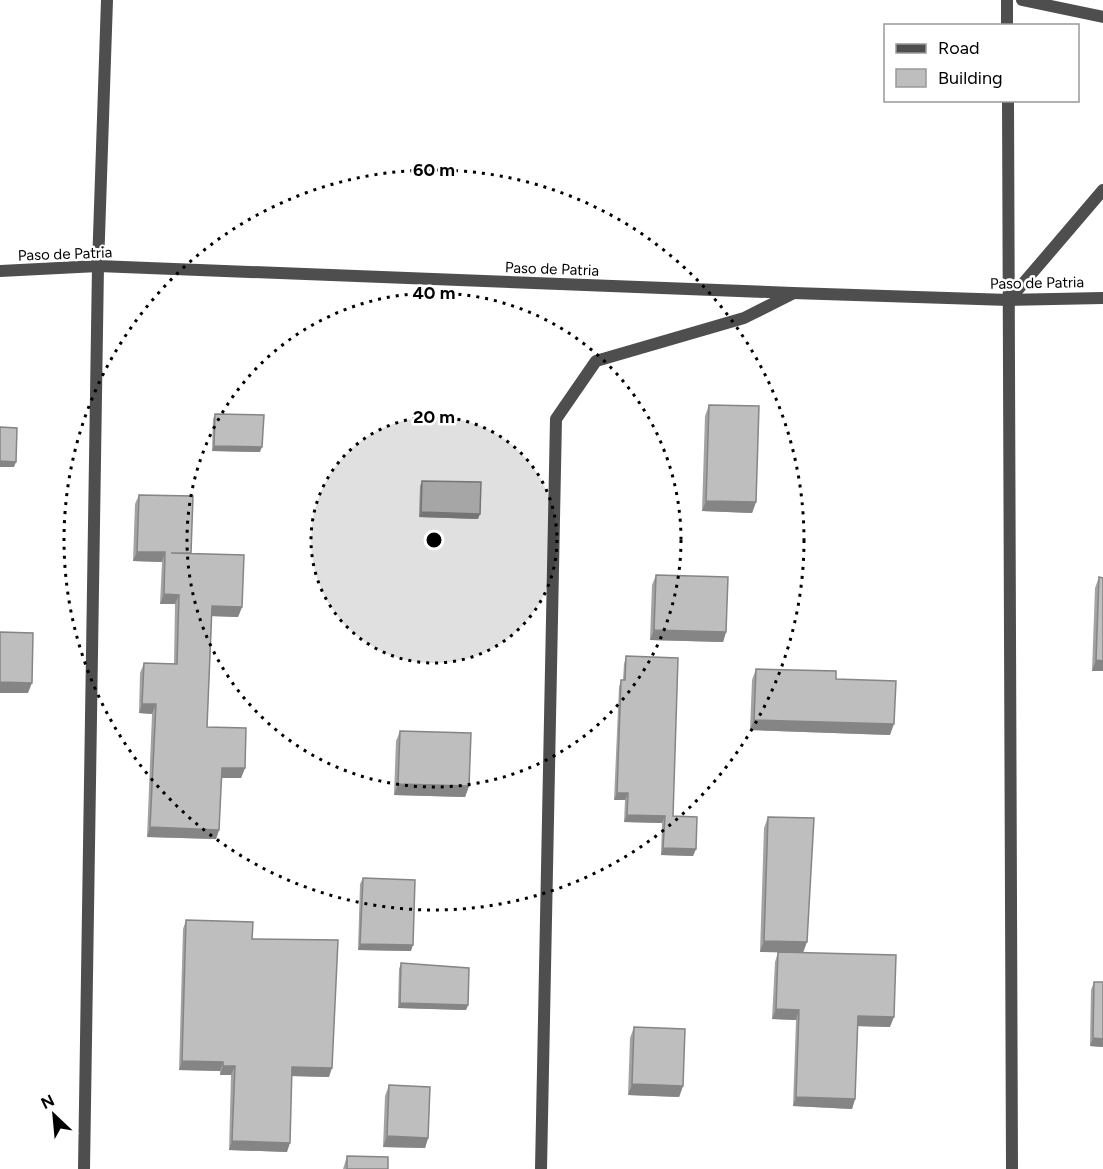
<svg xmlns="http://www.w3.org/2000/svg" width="1103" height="1169" viewBox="0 0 1103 1169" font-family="Figtree,sans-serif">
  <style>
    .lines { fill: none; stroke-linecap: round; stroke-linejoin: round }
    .street { stroke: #4e4e4e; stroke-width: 12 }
    .wall { fill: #a3a3a3 }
    .shaded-wall { fill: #858585 }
    .building { fill: #bebebe; stroke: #858585; stroke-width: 1.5 }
    .ring { fill: none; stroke: #000; stroke-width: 3; stroke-dasharray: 3 6 }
    .labels { text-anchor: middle; stroke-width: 5; stroke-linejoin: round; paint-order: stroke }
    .street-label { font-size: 15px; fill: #000; stroke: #fff }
    .centre { fill: #000; stroke: #fff; stroke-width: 3 }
    .ring-label { font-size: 18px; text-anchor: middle; font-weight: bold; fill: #000; stroke: #fff; stroke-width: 5; stroke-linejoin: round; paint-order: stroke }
  </style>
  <rect width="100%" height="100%" fill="#fff"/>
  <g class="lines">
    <g class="street">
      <path d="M1007 0V26"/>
      <path d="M1022 0 1103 17"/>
      <path d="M1008 100 1012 1169"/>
      <path d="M0 271 98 266 793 293 1009 300 1103 298"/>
      <path d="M1009 300 1103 190"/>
      <path d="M84 1169 98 266 107 0"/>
      <path d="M541 1169 556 419 596 361 744 318 792 294"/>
    </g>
  </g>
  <g class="wall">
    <path d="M709 405 756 502 752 513 702 511 705 416Z"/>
    <path d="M215 414 260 452 212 451 213 419Z"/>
    <path d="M422 481 478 519 419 517 420 486Z"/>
    <path d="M139 495 191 553 242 607 238 617 212 616 207 727 245 768 241 778H221L219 830 216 839 147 837 152 714 139 713 140 673 144 663 174 664 175 604H160L162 562 133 561 135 504Z"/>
    <path d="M656 575 726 632 723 642 650 640 652 585Z"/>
    <path d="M1099 577 1103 578V671H1092L1095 588Z"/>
    <path d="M626 656 673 816 696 849 693 856 661 855 662 823 624 822 625 800H614L619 687 621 680H623L624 664Z"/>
    <path d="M756 669 836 679 890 735 750 730 752 680Z"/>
    <path d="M400 731 469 786 465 797 394 795 396 741Z"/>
    <path d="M768 817 803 953 890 1027 857 1026 855 1099 852 1109 793 1106 796 1020 772 1019 775 962 778 952H760L764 828Z"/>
    <path d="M363 878 411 951 358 950 360 884Z"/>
    <path d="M186 920 252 939 329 1077 292 1076 287 1152 229 1150 231 1075H220V1071L179 1070 183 929Z"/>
    <path d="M401 963 468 1005 466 1010 398 1008 399 969Z"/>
    <path d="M1094 982H1103V1047L1090 1046 1091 990Z"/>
    <path d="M634 1027 683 1086 679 1097 628 1095 630 1038Z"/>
    <path d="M389 1085 428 1138 425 1148 383 1147 385 1096Z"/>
    <path d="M347 1156 388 1169H343Z"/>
  </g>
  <g class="shaded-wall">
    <path d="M214 446 262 447 260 452 212 451Z"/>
    <path d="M0 461 16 462 14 467H0Z"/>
    <path d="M706 501 756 502 752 513 702 511Z"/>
    <path d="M421 512 480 514 478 519 419 517Z"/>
    <path d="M137 552H165L162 562 133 561Z"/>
    <path d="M164 594 179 595 175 604H160Z"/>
    <path d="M212 606 242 607 238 617 209 616Z"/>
    <path d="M654 630 726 632 723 642 650 640Z"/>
    <path d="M1096 660 1103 661V671H1092Z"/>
    <path d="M0 682 32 683 28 693H0Z"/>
    <path d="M142 704H156L152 714 139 713Z"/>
    <path d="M754 720 894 724 890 735 750 730Z"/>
    <path d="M222 768H245L241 778H218Z"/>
    <path d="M398 784 469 786 465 797 394 795Z"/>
    <path d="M617 793H628L625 800H614Z"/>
    <path d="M627 815 665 816 662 823 624 822Z"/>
    <path d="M150 827 219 830 216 839 147 837Z"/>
    <path d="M663 848 696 849 693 856 661 855Z"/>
    <path d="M764 941 807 942 803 953 760 952Z"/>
    <path d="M360 944 413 945 411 951 358 950Z"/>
    <path d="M400 1003 468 1005 466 1010 398 1008Z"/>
    <path d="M776 1009 799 1010 796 1020 772 1019Z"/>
    <path d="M858 1016 894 1017 890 1027 854 1026Z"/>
    <path d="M1093 1038 1103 1039V1047L1090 1046Z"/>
    <path d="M182 1061 223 1062 220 1071 179 1070Z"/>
    <path d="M223 1066H235L231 1075H220Z"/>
    <path d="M292 1067 332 1068 329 1077 289 1076Z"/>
    <path d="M632 1084 683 1086 679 1097 628 1095Z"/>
    <path d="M796 1097 855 1099 852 1109 793 1106Z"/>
    <path d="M387 1136 428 1138 425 1148 383 1147Z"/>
    <path d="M232 1141 290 1143 287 1152 229 1150Z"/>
  </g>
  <g class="building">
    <path d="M709 405 759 406 756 502 706 501Z"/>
    <path d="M215 414 264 415 262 447 214 446Z"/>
    <path d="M0 427 17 428 16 462 0 461Z"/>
    <path d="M422 481 481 482 480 514 421 512Z"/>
    <path d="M139 495 193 496 191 553H171L244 555 242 607 212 606 207 727 246 728 245 768H222L219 830 150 827 156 704H142L144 663 177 664 179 595 164 594 165 552H137Z"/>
    <path d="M656 575 728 577 726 632 654 630Z"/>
    <path d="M1099 577 1103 578V661L1096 660Z"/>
    <path d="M0 632 33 633 32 683 0 682Z"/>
    <path d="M626 656 678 658 673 816 697 817 696 849 663 848 665 816 627 815 628 793H617L621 680H625Z"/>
    <path d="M756 669 836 671V679L896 681 894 724 754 720Z"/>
    <path d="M400 731 471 733 469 786 398 784Z"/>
    <path d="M768 817 814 818 807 942 764 941Z"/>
    <path d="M363 878 415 880 413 945 360 944Z"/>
    <path d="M186 920 253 922 252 939 338 940 332 1068 292 1067 290 1143 232 1141 235 1066H223V1062L182 1061Z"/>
    <path d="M778 952 896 955 894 1017 858 1016 855 1099 796 1097 799 1010 776 1009Z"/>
    <path d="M401 963 469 968 468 1005 400 1003Z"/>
    <path d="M1094 982H1103V1039L1093 1038Z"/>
    <path d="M634 1027 685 1029 683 1086 632 1084Z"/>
    <path d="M389 1085 430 1087 428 1138 387 1136Z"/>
    <path d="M347 1156 388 1157V1169H347Z"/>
  </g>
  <circle cx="434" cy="540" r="123" fill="#000" fill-opacity=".12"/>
  <g class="ring">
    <circle cx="434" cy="540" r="123"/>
    <circle cx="434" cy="540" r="247"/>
    <circle cx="434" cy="540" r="370"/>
  </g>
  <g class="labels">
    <g class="street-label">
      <text transform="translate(65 254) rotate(-2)" y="5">Paso de Patria</text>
      <text transform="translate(552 269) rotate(2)" y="5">Paso de Patria</text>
      <text transform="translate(1037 283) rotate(-1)" y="5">Paso de Patria</text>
    </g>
  </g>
  <circle cx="434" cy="540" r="9" class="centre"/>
  <g class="ring-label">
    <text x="434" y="176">60 m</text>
    <text x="434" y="299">40 m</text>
    <text x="434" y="423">20 m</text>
  </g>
  <rect x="884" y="24" width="195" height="78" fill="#ffffff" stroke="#999999" stroke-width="1.5"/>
  <rect x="896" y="44" width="30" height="9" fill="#4e4e4e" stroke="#999999" stroke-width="1.5"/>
  <text x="938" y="54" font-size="18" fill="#000000">Road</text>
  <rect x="896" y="69" width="30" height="18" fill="#bebebe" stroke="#999999" stroke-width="1.5"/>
  <text x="938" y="84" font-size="18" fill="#000000">Building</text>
  <g transform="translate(54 1115) rotate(334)" stroke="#ffffff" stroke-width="4.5" paint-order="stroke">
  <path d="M0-4.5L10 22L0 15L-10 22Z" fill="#000000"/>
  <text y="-9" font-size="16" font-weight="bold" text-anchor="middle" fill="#000000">N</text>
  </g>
</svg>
